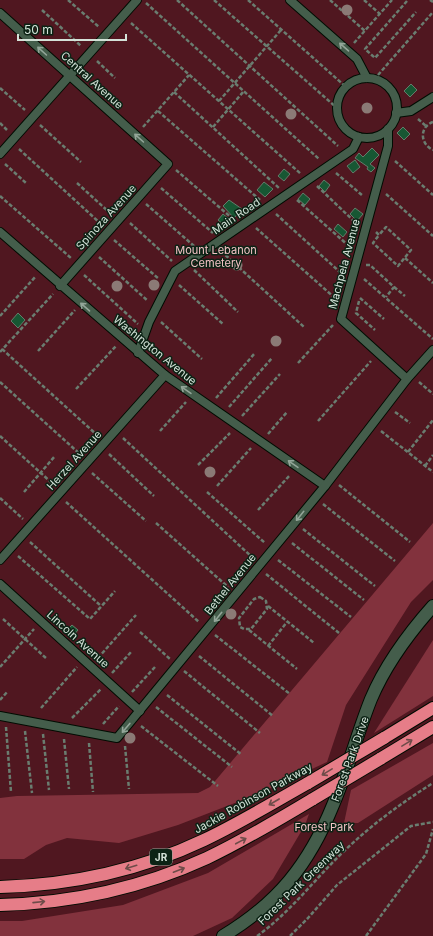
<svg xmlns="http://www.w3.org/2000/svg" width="433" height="936" viewBox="0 0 433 936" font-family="Inter,sans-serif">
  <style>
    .green { fill: #501720 }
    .forest { fill: #82323d }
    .building { fill: #175733; stroke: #637c6a }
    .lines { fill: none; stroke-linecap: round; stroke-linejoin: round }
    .lane-casing { stroke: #000c02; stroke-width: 10 }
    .secondary-casing { stroke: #000c02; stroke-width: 14 }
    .highway-casing { stroke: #000c02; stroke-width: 14 }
    .path { stroke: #6a7d70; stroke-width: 2.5; stroke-dasharray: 4 2; stroke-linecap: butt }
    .lane { stroke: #445d4b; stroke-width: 8 }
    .secondary { stroke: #445d4b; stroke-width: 12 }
    .highway { stroke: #e67d88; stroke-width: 12 }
    .highway-bridge-casing { stroke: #000c02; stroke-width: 14; stroke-linecap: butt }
    .highway-bridge { stroke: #e67d88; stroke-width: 12 }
    .tree { fill: #8b7a76 }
    .oneway { stroke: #93a699 }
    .oneway2 { stroke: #6e4c49 }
    .labels { text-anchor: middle; stroke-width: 3; stroke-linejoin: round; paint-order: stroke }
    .shield { fill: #0c2315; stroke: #98a99e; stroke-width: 1 }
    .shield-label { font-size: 10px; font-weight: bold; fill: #d4e2d8 }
    .street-label { font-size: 11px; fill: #d4e2d8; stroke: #0c2315 }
    .park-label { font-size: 11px; fill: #f3c2c5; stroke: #0c2315 }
  </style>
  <rect width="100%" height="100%" fill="#0c2315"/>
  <rect class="green" x="0" y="0" width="433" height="936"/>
  <g class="forest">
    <path d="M433 523V580L411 602 346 705 327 762 258 794 178 825 119 843 67 838 46 845 24 859H0V798L17 796 198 793 210 787Z"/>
    <path d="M433 640V696L374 733Z"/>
    <path d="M433 743V775L358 823H344L351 790Z"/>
    <path d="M309 814 305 825 273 879 232 918 193 936H0V921H22L123 905 208 873Z"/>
  </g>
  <g class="building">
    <path d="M411 84 417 90 410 97 404 91Z"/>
    <path d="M403 127 410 134 404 140 397 133Z"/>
    <path d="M372 148 379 155 370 164 375 168 371 172 367 169 368 167 355 158 359 153 363 157Z"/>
    <path d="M355 160 360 167 353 173 347 166Z"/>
    <path d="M284 169 290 174 284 181 278 176Z"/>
    <path d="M324 180 330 185 325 192 319 186Z"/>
    <path d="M264 182 273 189 265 197 257 190Z"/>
    <path d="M303 193 310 199 305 205 298 199Z"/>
    <path d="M229 200 242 209 234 218 223 206Z"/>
    <path d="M355 208 363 214 357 221 350 214Z"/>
    <path d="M223 214 229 219 224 225 218 220Z"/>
    <path d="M338 224 347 232 343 237 334 229Z"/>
    <path d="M18 313 25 320 18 328 11 321Z"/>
    <path d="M72 625 78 630 73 636 66 631Z"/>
  </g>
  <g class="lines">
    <defs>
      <g id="lane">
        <path d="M290 0 357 59 367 78"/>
        <path d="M0 13 168 164 60 286"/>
        <circle cx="367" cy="108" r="30"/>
        <path d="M396 113 411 111 433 97"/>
        <path d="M388 129V146L341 319 407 379"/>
        <path d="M0 154 137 0"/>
        <path d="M0 232 165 375 325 486"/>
        <path d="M138 353 149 322 175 271 353 149 359 137"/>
        <path d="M0 560 165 375"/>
        <path d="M0 584 140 711"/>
        <path d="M0 716 117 738 325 486 407 379 433 350"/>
      </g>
      <path id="secondary" d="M223 936C278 903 309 864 333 805 348 770 357 734 371 699 385 666 409 633 433 606"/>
      <g id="highway">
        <path d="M384 738 433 708"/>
        <path d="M380 759 433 727"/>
        <path d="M0 887C70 885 141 870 204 840 240 823 274 802 308 783"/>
        <path d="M0 905C70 903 142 888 207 858 243 841 278 820 313 799"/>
      </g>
    </defs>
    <use href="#lane" class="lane-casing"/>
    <use href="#secondary" class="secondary-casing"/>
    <use href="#highway" class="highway-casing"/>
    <g class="path">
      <path d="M68 0 99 27"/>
      <path d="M177 0 338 146"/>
      <path d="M214 0 337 108"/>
      <path d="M248 0 346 87"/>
      <path d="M330 0 365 31"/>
      <path d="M364 0 380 14"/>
      <path d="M430 0 433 2"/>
      <path d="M407 1 365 49 375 58 416 12"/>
      <path d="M146 3 319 159"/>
      <path d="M42 10 81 46"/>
      <path d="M131 23 301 174"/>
      <path d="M354 43 392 0"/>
      <path d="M97 61 115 78"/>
      <path d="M378 75 433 12"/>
      <path d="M0 88 25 110"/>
      <path d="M174 92 279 188"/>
      <path d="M219 101 281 30"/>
      <path d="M158 111 260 200"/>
      <path d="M418 119 426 126"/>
      <path d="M433 122C419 127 420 144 433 150"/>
      <path d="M0 123 7 130"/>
      <path d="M40 125 81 162"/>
      <path d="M143 127 189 75"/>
      <path d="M213 127 244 91"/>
      <path d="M19 149 101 224"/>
      <path d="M395 161 433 195"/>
      <path d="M5 164 26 183"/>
      <path d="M176 170 233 219"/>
      <path d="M336 173 363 196"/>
      <path d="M77 183 110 213"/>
      <path d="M317 186 357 224"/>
      <path d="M161 188 213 233"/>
      <path d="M386 194 433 236"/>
      <path d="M0 196 71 258"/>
      <path d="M297 200 350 247"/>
      <path d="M146 204 194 246"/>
      <path d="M276 214 342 274"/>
      <path d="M130 223 172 261"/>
      <path d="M256 228 336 299"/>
      <path d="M376 232 379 235 386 227 411 250 398 266 373 243 379 235"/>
      <path d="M114 240 159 279"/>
      <path d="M221 251 304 327"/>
      <path d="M99 257 148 301"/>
      <path d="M405 258 433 283"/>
      <path d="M366 265H370L394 287 386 297"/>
      <path d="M194 270 238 312"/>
      <path d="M84 275 138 324"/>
      <path d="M364 279 433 339"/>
      <path d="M179 285 223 324"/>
      <path d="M394 287 405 296"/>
      <path d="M360 298 384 319"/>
      <path d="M359 301 356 313 375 330"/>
      <path d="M0 316 36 276"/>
      <path d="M161 322 202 359"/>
      <path d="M2 349 97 435"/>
      <path d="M38 351 75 310"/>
      <path d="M0 352 53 294"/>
      <path d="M298 363 333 325"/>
      <path d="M0 382 81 455"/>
      <path d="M419 382 433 394"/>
      <path d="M76 389 116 346"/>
      <path d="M216 398 255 353"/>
      <path d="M229 407 272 358"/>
      <path d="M395 412 410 423"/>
      <path d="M242 416 280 374"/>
      <path d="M318 421 371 361"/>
      <path d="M160 431 186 402"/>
      <path d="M381 431 433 472"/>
      <path d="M268 434 287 412"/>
      <path d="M0 436 53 484"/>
      <path d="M123 438 253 558"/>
      <path d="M408 452 433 420"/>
      <path d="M109 454 154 496"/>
      <path d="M198 465 230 433"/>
      <path d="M425 466 433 455"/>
      <path d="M92 473 146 521"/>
      <path d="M339 485 410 542"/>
      <path d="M217 486 251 448"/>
      <path d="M24 492 55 456"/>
      <path d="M207 492 265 543"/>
      <path d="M0 498 23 519"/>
      <path d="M66 502 199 622"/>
      <path d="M323 504 395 561"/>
      <path d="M258 510 290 475"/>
      <path d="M156 523 228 587"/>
      <path d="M303 529 375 586"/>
      <path d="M30 542 101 606"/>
      <path d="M292 543 364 600"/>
      <path d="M18 556 90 619 115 591"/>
      <path d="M278 560 351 617"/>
      <path d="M266 574 339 633"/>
      <path d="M260 597 266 601 267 609 251 629H244L240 627 239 618 254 599Z"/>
      <path d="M268 606 314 643"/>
      <path d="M3 619 47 659"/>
      <path d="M249 630 297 669"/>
      <path d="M140 632 170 659"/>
      <path d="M215 635 290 694"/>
      <path d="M268 646 287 622"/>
      <path d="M199 656 273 716"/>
      <path d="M98 658 136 615"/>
      <path d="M0 667 34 629"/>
      <path d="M184 671 260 733"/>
      <path d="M112 673 132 651"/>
      <path d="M132 692 155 667"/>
      <path d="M167 695 242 755"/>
      <path d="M0 700 8 691"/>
      <path d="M156 707 232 767"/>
      <path d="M41 708 77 667"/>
      <path d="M72 718 101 689"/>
      <path d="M103 724 119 706"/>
      <path d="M141 726 218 786"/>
      <path d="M6 727 11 792"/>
      <path d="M25 731 32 793"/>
      <path d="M43 734 49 790"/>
      <path d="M64 739 69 789"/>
      <path d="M89 743 93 792"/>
      <path d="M125 746 129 789"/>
      <path d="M257 936C288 914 311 884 337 858 366 829 398 805 433 783"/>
      <path d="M290 936 308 918 337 885 411 826 433 822"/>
      <path d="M366 936 426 854 433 829"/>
    </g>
    <use href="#lane" class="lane"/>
    <use href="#secondary" class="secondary"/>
    <use href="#highway" class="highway"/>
    <defs>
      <g id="highway-bridge">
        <path d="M308 783 384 738"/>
        <path d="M313 799 380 759"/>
      </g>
    </defs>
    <use href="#highway-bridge" class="highway-bridge-casing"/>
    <use href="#highway-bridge" class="highway-bridge"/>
  </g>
  <g class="tree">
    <circle cx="347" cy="10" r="5.5"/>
    <circle cx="367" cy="108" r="5.5"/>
    <circle cx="291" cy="114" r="5.5"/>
    <circle cx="237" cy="265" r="5.5"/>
    <circle cx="154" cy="285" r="5.5"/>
    <circle cx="117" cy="286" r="5.5"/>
    <circle cx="276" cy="341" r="5.5"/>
    <circle cx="210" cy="472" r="5.5"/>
    <circle cx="231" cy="614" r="5.5"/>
    <circle cx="130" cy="738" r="5.5"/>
  </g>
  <defs><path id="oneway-shaft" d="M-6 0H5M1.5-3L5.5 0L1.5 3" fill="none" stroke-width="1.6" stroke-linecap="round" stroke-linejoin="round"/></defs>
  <g class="oneway">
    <use href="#oneway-shaft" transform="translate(344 47) rotate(-139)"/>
    <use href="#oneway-shaft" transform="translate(42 51) rotate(-138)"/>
    <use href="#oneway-shaft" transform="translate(139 138) rotate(-138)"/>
    <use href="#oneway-shaft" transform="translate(85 307) rotate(-139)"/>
    <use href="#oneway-shaft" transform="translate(186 390) rotate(-145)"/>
    <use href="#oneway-shaft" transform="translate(293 464) rotate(-145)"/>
    <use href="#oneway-shaft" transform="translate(300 516) rotate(129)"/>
    <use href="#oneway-shaft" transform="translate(218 617) rotate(129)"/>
    <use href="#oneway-shaft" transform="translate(126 728) rotate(130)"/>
  </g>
  <g class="oneway2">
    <use href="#oneway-shaft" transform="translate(407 743) rotate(-31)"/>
    <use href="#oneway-shaft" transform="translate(327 772) rotate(149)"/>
    <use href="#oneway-shaft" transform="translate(274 802) rotate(150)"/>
    <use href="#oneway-shaft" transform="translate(241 841) rotate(-28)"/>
    <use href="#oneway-shaft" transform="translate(131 867) rotate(163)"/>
    <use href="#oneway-shaft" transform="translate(179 870) rotate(-21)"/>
    <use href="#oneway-shaft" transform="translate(39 902) rotate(-6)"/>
  </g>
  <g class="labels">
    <rect class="shield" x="150" y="849" width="22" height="16" rx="3"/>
    <g class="shield-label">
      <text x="161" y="861">JR</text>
    </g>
    <g class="street-label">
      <text transform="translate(92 80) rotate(42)" y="4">Central Avenue</text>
      <text transform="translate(236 216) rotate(-34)" y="4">Main Road</text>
      <text transform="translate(106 217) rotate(-48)" y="4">Spinoza Avenue</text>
      <text transform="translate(344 264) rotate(-75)" y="4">Machpela Avenue</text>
      <text transform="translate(155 350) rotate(39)" y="4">Washington Avenue</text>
      <text transform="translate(74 460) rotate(-48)" y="4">Herzel Avenue</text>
      <text transform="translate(230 584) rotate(-51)" y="4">Bethel Avenue</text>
      <text transform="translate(78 639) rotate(42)" y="4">Lincoln Avenue</text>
      <text transform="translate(350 759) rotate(-70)" y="4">Forest Park Drive</text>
      <text transform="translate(253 798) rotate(-29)" y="4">Jackie Robinson Parkway</text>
      <text transform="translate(301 883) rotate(-44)" y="4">Forest Park Greenway</text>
    </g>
    <g class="park-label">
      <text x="216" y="254">Mount Lebanon<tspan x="216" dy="13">Cemetery</tspan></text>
      <text x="324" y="831">Forest Park</text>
    </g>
  </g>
  <path d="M18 34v6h108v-6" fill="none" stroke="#d4e2d8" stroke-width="2"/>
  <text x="24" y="34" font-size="12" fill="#d4e2d8" stroke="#0c2315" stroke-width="3" paint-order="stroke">50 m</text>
</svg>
